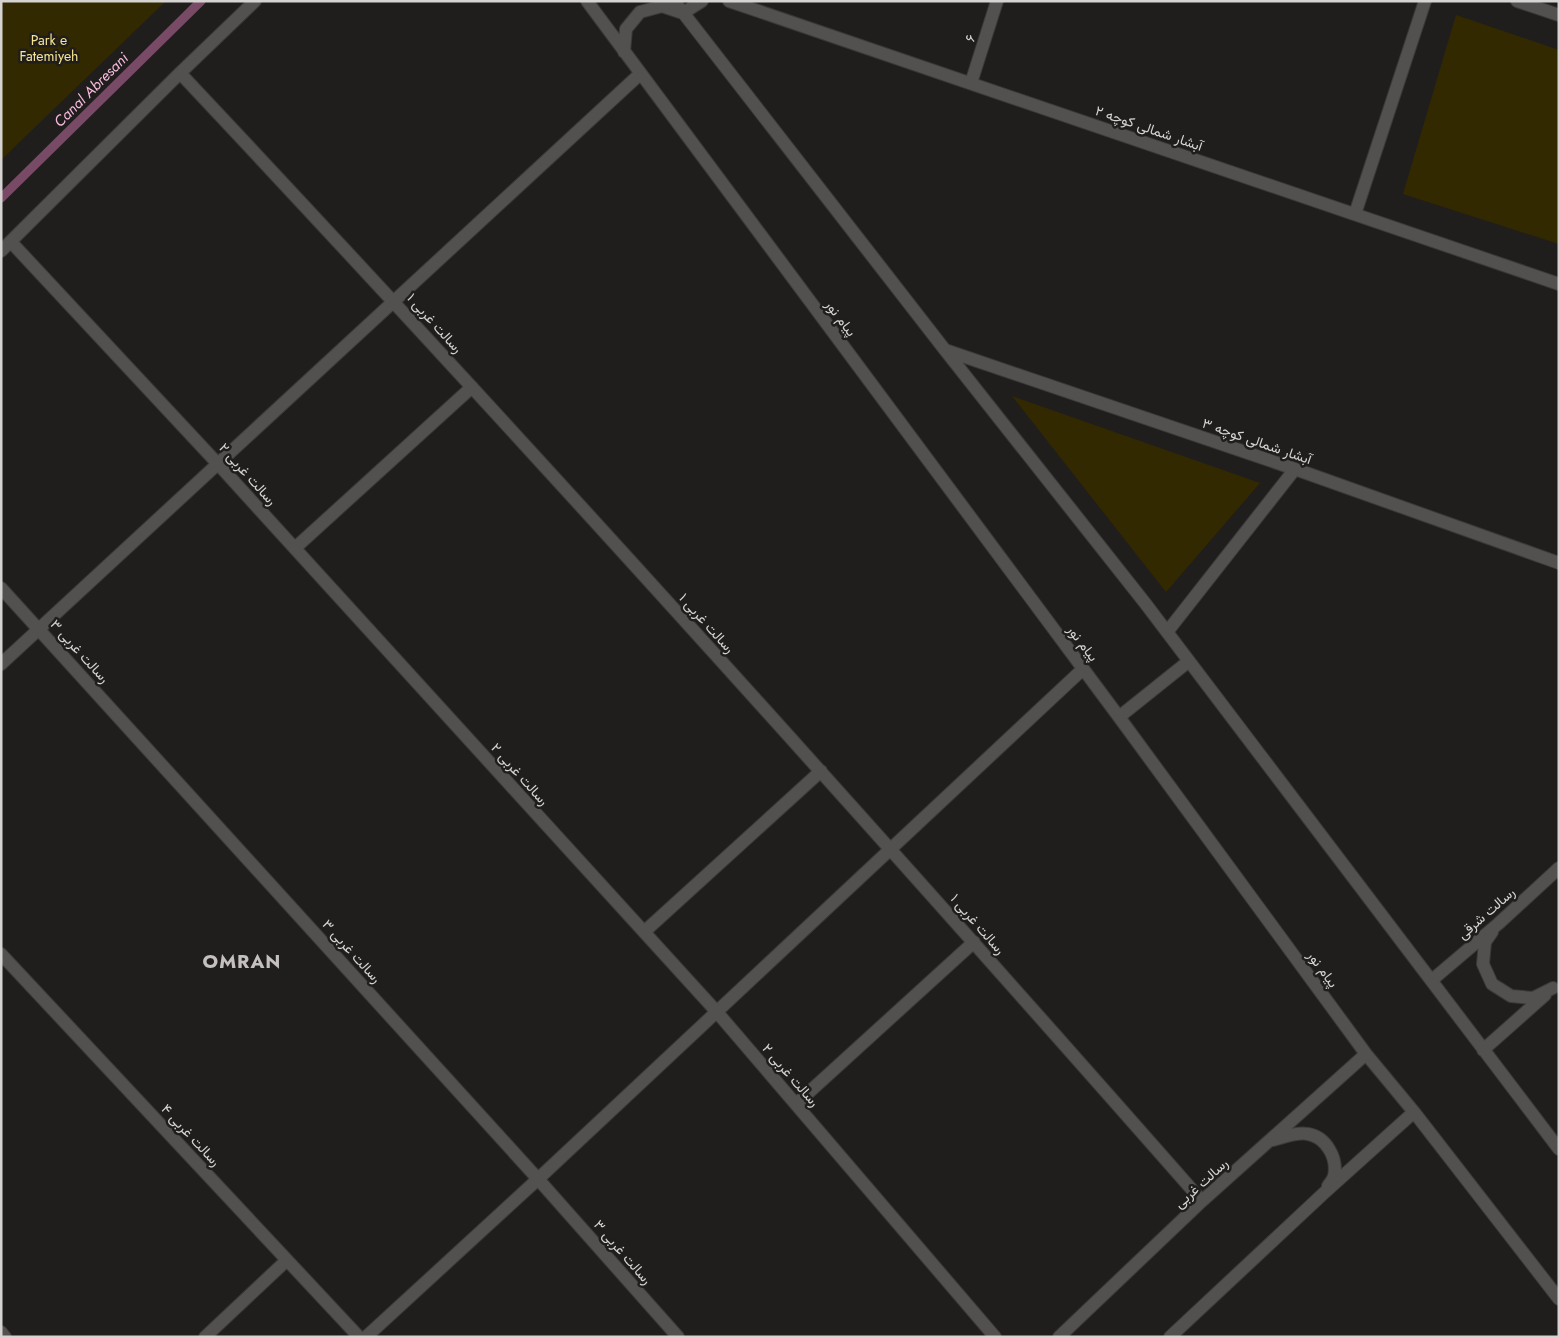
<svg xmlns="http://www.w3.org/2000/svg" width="1560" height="1338" font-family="Jost,Vazirmatn,sans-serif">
<rect width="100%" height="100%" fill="#201e1d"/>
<path fill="#322900" d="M1,1H166L1,160Z
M1456,15L1559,50V244L1403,194Z
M1012,396L1260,483L1166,592Z"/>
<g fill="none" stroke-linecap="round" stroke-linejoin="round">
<path stroke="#784a65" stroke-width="9" d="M1,198L201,1"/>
<defs>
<path id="minor" d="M587,1L1119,717L1366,1054L1414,1112L1559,1299
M674,1L945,350L1145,603L1559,1149
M729,1L1559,284
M1517,1L1559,15
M624,52L626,29L640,12L662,6L683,13L702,1
M180,73C528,443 867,820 1202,1201
M971,83L997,1
M1355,214L1425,1
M11,242L218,464L716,1011L995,1337
M1,251L180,73L255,1
M945,350L1295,469L1559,563
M295,548L472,387
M1,588L538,1179L678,1337
M1167,632L1295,469
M1,664L640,74
M1119,717L1189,661
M644,932L821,771
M1492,932L1485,942L1483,964L1492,984L1511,996L1533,998L1553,988
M1,954L359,1337
M1432,980L1498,924L1559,868
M1483,1050L1545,995
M796,1104L974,942
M1273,1140C1284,1137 1297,1132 1308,1134C1326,1137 1338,1158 1334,1176C1333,1180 1330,1183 1328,1186
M1,1332L5,1337
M205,1337L287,1260
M366,1337L538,1179L1083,669
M1059,1337L1202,1201L1366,1054
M1170,1337L1324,1193L1414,1112"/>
</defs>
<use href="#minor" stroke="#3b3938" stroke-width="14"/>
<use href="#minor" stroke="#535150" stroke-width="12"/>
</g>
<g text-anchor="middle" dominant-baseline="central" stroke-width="5" stroke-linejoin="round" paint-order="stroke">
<g font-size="14" fill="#d5d4d3" stroke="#201e1d">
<text transform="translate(970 38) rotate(-72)">۶</text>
<text transform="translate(1149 128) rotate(19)">آبشار شمالی کوچه ۲</text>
<text transform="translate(841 318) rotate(53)">پیام نور</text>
<text transform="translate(435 323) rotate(48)">رسالت غربی ۱</text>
<text transform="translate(1257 441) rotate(19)">آبشار شمالی کوچه ۳</text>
<text transform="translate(248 474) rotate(48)">رسالت غربی ۲</text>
<text transform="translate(707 623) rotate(48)">رسالت غربی ۱</text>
<text transform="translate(1083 643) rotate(53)">پیام نور</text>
<text transform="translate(80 651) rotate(48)">رسالت غربی ۳</text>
<text transform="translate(520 774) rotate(48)">رسالت غربی ۲</text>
<text transform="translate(1486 913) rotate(-41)">رسالت شرقی</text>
<text transform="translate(978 924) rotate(49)">رسالت غربی ۱</text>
<text transform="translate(352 951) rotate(48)">رسالت غربی ۳</text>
<text transform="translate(1323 969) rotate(54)">پیام نور</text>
<text transform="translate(791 1075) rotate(49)">رسالت غربی ۲</text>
<text transform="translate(191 1135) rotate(47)">رسالت غربی ۴</text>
<text transform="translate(1201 1183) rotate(-42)">رسالت غربی</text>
<text transform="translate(623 1252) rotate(49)">رسالت غربی ۳</text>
</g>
<g font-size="14" fill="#f6e492" stroke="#201e1d">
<text x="49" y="40">Park e<tspan x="49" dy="16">Fatemiyeh</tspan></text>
</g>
<g font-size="15" font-style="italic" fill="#fabcdf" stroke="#201e1d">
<text transform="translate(91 90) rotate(-45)">Canal Abresani</text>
</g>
<g font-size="19" font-weight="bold" letter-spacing="1" fill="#c4c0bf" stroke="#201e1d">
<text x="242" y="961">OMRAN</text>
</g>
</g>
<rect width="1560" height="1338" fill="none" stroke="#d5d4d3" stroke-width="5"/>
</svg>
